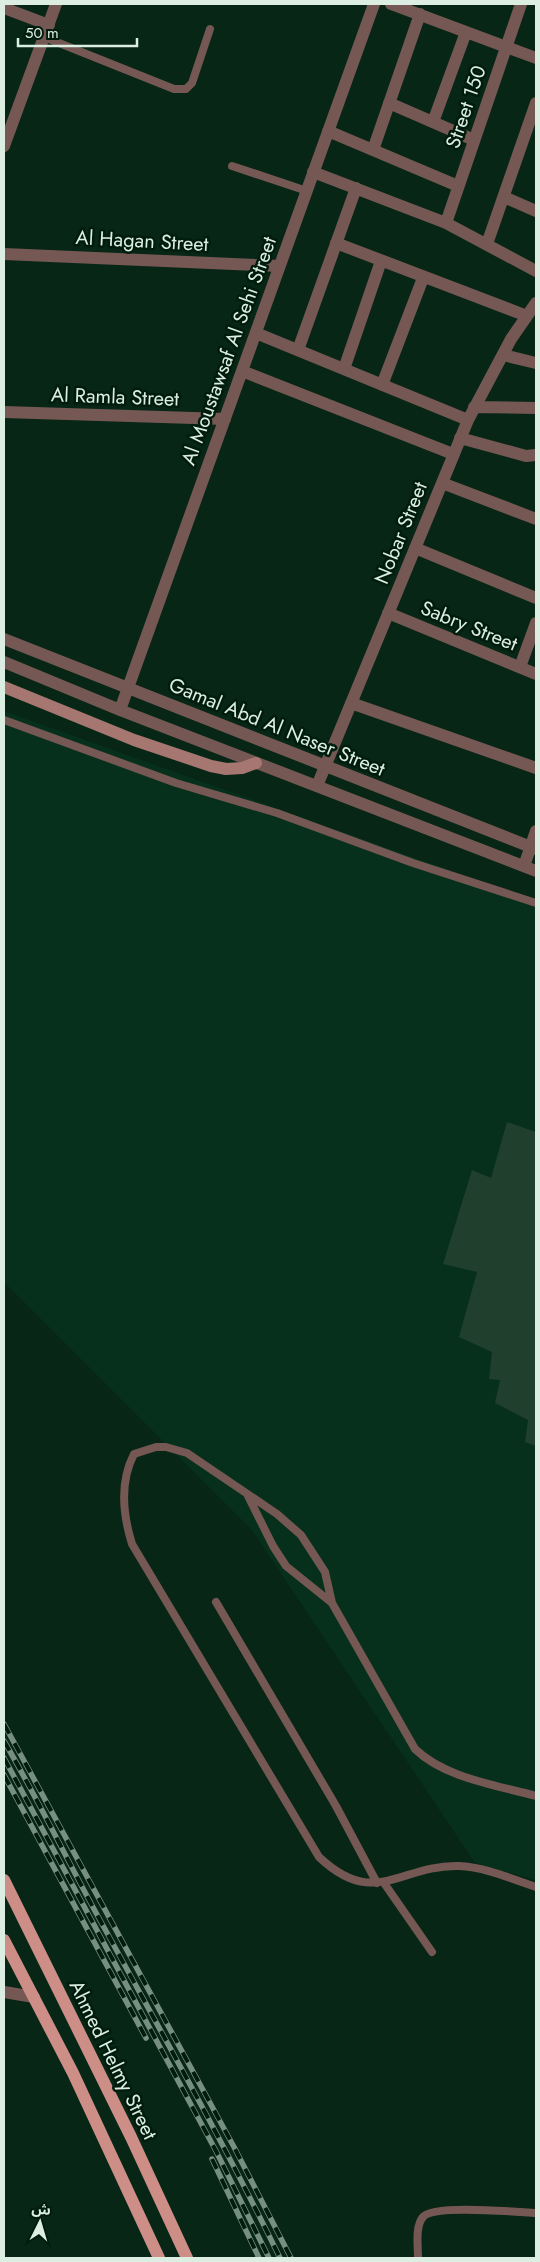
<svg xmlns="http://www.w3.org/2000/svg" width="540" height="2262" font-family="Jost,'Noto Sans Arabic',sans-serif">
<rect width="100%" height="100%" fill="#072616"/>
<path fill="#07301c" d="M4,711L536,901V1880L475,1863L252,1530L4,1282Z"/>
<path fill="#203f2d" d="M507,1122L536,1132V1446L525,1442L528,1420L495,1403L500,1380L489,1379L492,1352L459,1337L477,1272L443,1264L472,1170L491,1178Z"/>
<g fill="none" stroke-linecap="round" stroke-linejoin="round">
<path stroke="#755753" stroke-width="8" d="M44,37L174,89H186L192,83L210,29
M232,166L307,191
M4,720L176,783L277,813L413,863L536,903
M247,1494L273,1546L286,1566L332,1603
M216,1602L336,1806L377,1883
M536,1796C496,1785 445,1778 415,1749L332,1603L325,1572L301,1535L277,1514L187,1453L166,1447H156L134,1454C119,1483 123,1515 132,1544L319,1857C375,1910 401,1864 459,1866C485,1867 512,1879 536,1887
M384,1883L432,1952
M418,2258C418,2246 415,2226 423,2217C433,2204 516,2212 536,2213"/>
<path stroke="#755753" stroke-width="12" d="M391,4L536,58
M4,8L49,25
M389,103L474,140
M433,122L466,32
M328,131L458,186
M4,146L56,4
M373,150L420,14
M313,172L446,223L536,271
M504,197L536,211
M446,223L521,4
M336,243L527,316
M487,244L536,103
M4,254L279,266
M256,333L468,420
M298,350L356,188
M503,355L536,363
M344,369L381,261
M242,371L453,454
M382,385L423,278
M474,407L536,408
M4,412L225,419
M460,438L526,456L536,455
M442,483L536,519
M415,548L536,598
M388,613L536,674
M4,639L536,849
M4,662L120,710L536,871
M520,667L536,623
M351,703L536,768
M120,710L374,4
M317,786L468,420L511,339L536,303
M524,866L536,831
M4,1992L34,1997"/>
<path stroke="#a67670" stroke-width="12" d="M4,687L134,740L211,766L226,769L242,768L256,763"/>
<path stroke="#cc8e86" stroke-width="12" d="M4,1880L131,2137L187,2258
M4,1940L73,2073L159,2258"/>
<defs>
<path id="rail" d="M4,1724L234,2147L291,2258
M4,1741C40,1803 71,1868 106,1931C165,2039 226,2147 280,2258
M4,1758L216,2151L269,2258
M4,1775L146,2038
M212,2159L259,2258"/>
</defs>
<use href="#rail" stroke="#778f82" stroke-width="5.5"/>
<use href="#rail" stroke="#001c0d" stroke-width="4" stroke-dasharray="11" stroke-linecap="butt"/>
</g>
<g text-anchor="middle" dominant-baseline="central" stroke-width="5" stroke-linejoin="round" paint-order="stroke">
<g font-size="20" fill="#dcede2" stroke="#001c0d">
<text transform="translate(466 107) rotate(-71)">Street 150</text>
<text transform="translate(142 241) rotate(3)">Al Hagan Street</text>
<text transform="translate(229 351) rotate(-70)">Al Moustawsaf Al Sehi Street</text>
<text transform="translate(115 397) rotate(2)">Al Ramla Street</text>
<text transform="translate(401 533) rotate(-68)">Nobar Street</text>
<text transform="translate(469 626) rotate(22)">Sabry Street</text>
<text transform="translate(277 727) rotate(22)">Gamal Abd Al Naser Street</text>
<text transform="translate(113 2060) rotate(64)">Ahmed Helmy Street</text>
</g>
</g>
<rect width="540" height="2262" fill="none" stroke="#dcede2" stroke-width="10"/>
<g transform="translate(40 2222) rotate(5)" stroke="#001c0d" stroke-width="4" paint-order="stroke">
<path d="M0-4L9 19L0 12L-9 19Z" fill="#dcede2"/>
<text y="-8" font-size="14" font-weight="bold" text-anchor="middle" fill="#dcede2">ش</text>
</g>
<path d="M18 38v8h119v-8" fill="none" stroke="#dcede2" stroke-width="2.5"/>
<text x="25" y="38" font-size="15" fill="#dcede2" stroke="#001c0d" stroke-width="4" paint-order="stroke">50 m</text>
</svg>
